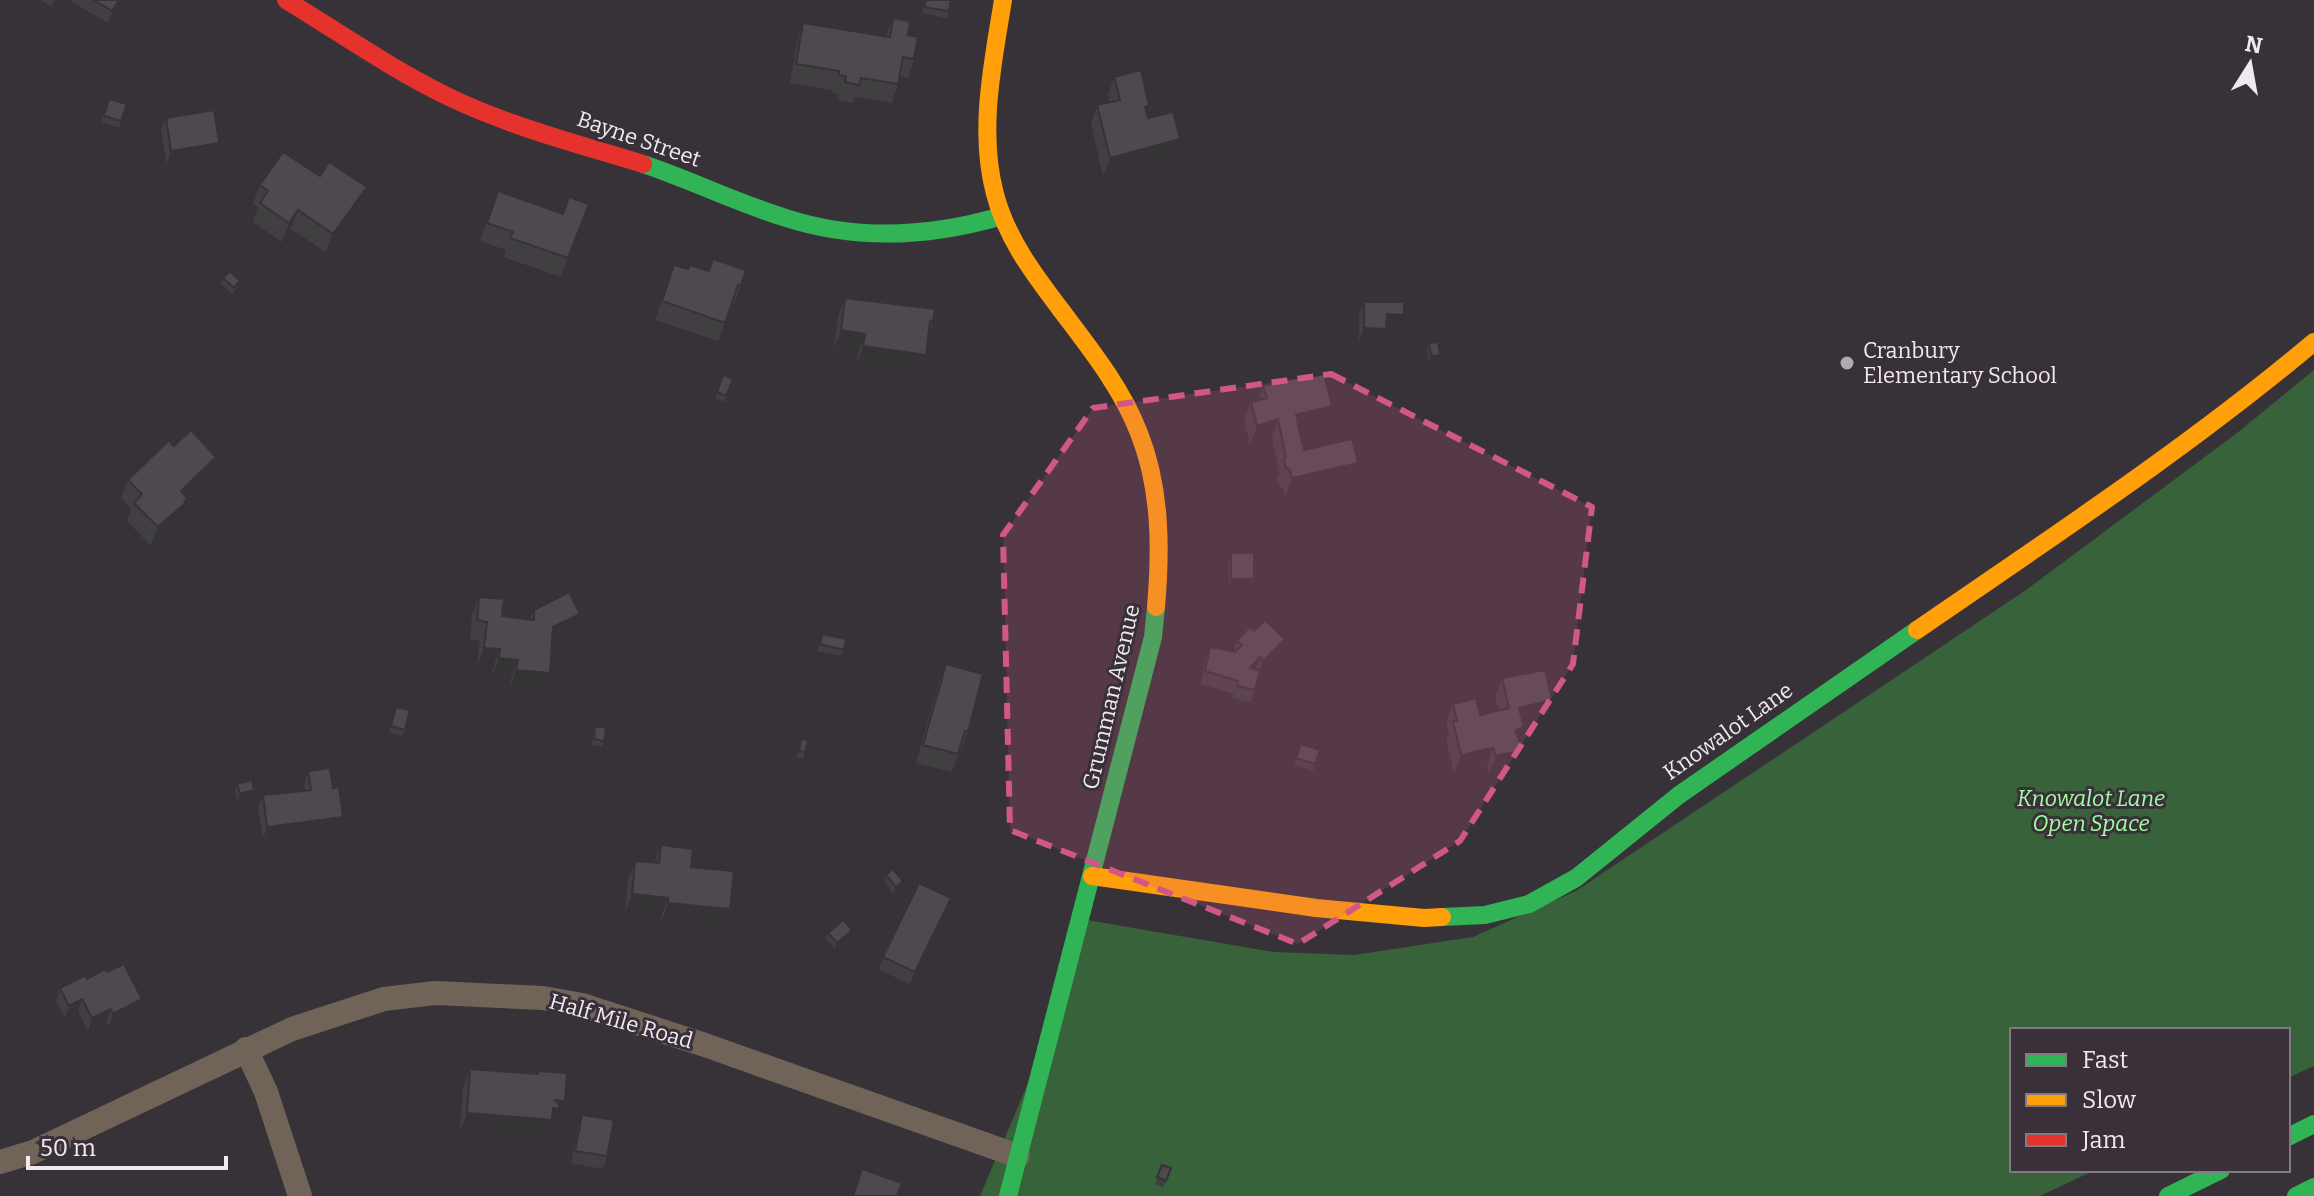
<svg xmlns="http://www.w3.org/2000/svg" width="2314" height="1196" font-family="Bitter,serif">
<rect width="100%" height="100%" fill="#373238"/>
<path fill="#38623a" d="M2314,370V1066L2288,1078V1030H2012V1170H2095L2040,1196H980L1032,1074L1081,919L1274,952L1354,955L1473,937L1576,891L2026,590L2237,433Z"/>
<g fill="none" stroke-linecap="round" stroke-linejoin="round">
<path stroke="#706358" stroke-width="24" d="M246,1049L266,1092L300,1196
M0,1162L33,1152L292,1029L384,999L435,993L543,998L582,1005L705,1045L1018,1156"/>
<path stroke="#30b455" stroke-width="18" d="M643,164C691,180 737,203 786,218C857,241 930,237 1002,216
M1442,917L1485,915L1529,904L1576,878L1679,795L1917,630
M2288,1137L2314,1124
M1008,1196L1153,637L1156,607
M2168,1196L2221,1170
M2296,1196L2314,1187"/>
<path stroke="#ff9f0a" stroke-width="18" d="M1003,0C993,62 978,131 995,194C1007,240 1036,277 1064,314C1092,351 1122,389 1139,433C1161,488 1161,549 1156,607
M1917,630C2052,537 2189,447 2314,342
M1092,876L1316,908L1424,918L1442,917"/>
<path stroke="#e5322d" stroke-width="18" d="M286,0C340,33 393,70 451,98C512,127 578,144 643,164"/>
</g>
<path fill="#423f43" d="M40,0H55L51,7Z
M69,0H122L108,23Z
M925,0H951L947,18L922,13Z
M893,18L908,35L914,59L908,78L900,76L898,84L892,103L855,97L853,103L838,101L839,94L832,93V90L790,83L797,42L803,23L886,36Z
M1114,77L1146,114L1148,118L1173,158L1103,176L1091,124L1097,105L1109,102L1108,95Z
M109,99L121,121L119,128L101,122Z
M166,118L219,143L215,156L167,164L161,130Z
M260,185L360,205L326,252L291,229L282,242L253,222L258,207L253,204Z
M498,191L563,214L589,204L561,277L504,257L506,250L480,241Z
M674,265L688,269L709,271L746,270L734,304L732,303L718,341L655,320Z
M223,278L238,287L232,294L221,284Z
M845,298L933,322L928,336L926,355L919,373L856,365L858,352L834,349L838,316Z
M1364,302L1404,315L1399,327H1386L1382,341H1359V314Z
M1429,343L1437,361L1428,362L1427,349Z
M723,375L733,379L724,402L715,398Z
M1263,386L1325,425L1300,431L1304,450L1351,482L1285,497L1283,488L1279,486L1277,479L1279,473L1272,438L1250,445L1244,421L1251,402L1258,400Z
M174,446L216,457L210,475L187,497L177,523L151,546L127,521L131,509L121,498L128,480Z
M1231,553L1254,579L1251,585H1229V559Z
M479,597L502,616L530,620L534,610L580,614L573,633L552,643L543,692L510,688L511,678L492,676L493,668L477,666L480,641L470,639L472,615Z
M1254,631L1285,639L1280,652L1260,672L1251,703L1232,698L1234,694L1201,684L1205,660L1210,647L1233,652L1237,641Z
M822,634L844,650L841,656L817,651Z
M946,664L968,732L961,750H960L952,772L916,763L939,682Z
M1502,678L1552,700L1545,719L1523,724L1524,727L1519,740L1516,768L1489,774L1487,766L1454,774L1446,740L1449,733L1446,723L1453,704L1480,715L1499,710L1495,697Z
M396,707L405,730L402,736L389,732Z
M595,726L604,741L602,747L592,745L593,732Z
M801,739L805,752L803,759L797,758Z
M1301,744L1320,750L1313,771L1294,764Z
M308,771L333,788L343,817L339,830L263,839L258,808L263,795L305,791L304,784Z
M237,784L252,797L237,800L235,790Z
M661,845L691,867L723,928L661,922V916L625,913L628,880L635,861L654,863Z
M886,875L903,881L901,887L893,893L884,881Z
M951,898L946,911L910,984L879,970L883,957Z
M852,930L849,936L835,949L826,939L828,933Z
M87,979L137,1012L109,1026L106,1021L88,1031L78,1011L65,1018L56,1001L60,988Z
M470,1069L537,1074L538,1071L558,1119H555L552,1127H550L546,1139L460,1131L463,1088Z
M582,1115L607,1156L603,1169L571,1163L578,1127Z
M1162,1165L1171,1168L1163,1188L1155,1184Z"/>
<path fill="#363337" d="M119,0H122L108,23L112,11Z
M1180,139L1173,158L1103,176L1110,158Z
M219,143L215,156L167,164L171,151Z
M367,187L360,205L326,252L333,234Z
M298,210L291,229L282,242L289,223Z
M1387,314L1404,315L1399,327H1382Z
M1364,328L1386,329L1382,341H1359Z
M841,330L865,334L858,352L834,349Z
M863,346L926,355L919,373L856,365Z
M1440,355L1437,361L1428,362L1431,356Z
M1332,406L1325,425L1289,433L1296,415Z
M1278,419L1272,438L1250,445L1257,426Z
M216,457L210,475L175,510L181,491Z
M1358,463L1351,482L1285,497L1292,478Z
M187,498L177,523L151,546L158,527Z
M1231,579H1254L1251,585H1229Z
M580,614L573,633L546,645L553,627Z
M1285,639L1280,652L1259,673L1263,661Z
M484,648L500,649L493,668L477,666Z
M1260,657L1255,670L1250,668Z
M499,658L518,660L511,678L492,676Z
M516,670L550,673L543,692L510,688Z
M1552,700L1545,719L1512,727L1519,708Z
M1524,727L1517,746L1515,730Z
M1493,748L1487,766L1454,774L1461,755Z
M1523,750L1516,768L1489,774L1496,756Z
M254,790L252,797L237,800L240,794Z
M343,817L339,830L263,839L267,827Z
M903,881L901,887L893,893L896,887Z
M632,894L668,898L661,916L625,913Z
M951,898L946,911L910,984L915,972Z
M668,903L730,909L723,928L661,922Z
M852,930L849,936L835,949L837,943Z
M82,999L78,1011L65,1018L69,1006Z
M142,999L137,1012L109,1026L113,1014Z
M111,1009L106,1021L88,1031L92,1018Z
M554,1100L565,1101L558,1119H555L552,1127H550L546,1139L460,1131L467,1113Z"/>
<path fill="#4d494e" stroke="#363337" stroke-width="2" d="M94,0H119L112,11Z
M926,0H951L949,11L924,7Z
M893,18L910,21L908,35L918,37L914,59L903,57L898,84L861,78L859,85L845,82L846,76L839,75V71L796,64L803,23L890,37Z
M1141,70L1149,105L1145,107L1148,118L1173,112L1180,139L1110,158L1097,105L1120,100L1114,77Z
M109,99L127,104L121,121L104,116Z
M214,110L219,143L171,151L166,118Z
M283,152L320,176L329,162L367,187L333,234L298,210L289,223L260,203L268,191L260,185Z
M498,191L563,214L569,197L589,204L568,258L510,238L513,232L487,223Z
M713,259L746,270L741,285H738L725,323L662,301L674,265L688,269L690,265L709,271Z
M230,271L240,281L234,288L223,278Z
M845,298L935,309L933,322L930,321L926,355L863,346L865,334L841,330Z
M1364,302H1404V315L1387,314L1386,329L1364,328Z
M1438,342L1440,355L1431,356L1429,343Z
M1324,374L1332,406L1296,415L1304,450L1352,439L1358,463L1292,478L1290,470L1286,468L1284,460L1286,457L1278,419L1257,426L1251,402L1267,398L1263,386L1304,376L1305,379Z
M723,375L733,379L726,396L717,392Z
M191,430L216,457L181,491L187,498L184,504L158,527L134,503L142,494L128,480L169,440L174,446Z
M1231,553H1254V579H1231Z
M569,592L580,614L553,627L550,673L516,670L518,660L499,658L500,649L484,648L487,622L477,620L479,597L504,599L502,616L534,620V610Z
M1265,620L1285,639L1263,661L1260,657L1250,668L1260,670L1255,690L1237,686L1238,681L1205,671L1210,647L1235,652L1242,645L1237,641L1249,627L1254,631Z
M822,634L846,639L844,650L820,644Z
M946,664L983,674L968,732L965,731L958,754L923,745Z
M1545,670L1552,700L1519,708L1524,727L1515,730L1523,750L1496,756L1493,748L1461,755L1453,721H1457L1453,704L1476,698L1480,715L1509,708L1502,678Z
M396,707L410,710L405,730L391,726Z
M595,726L606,728L604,741L594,739Z
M801,739L808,740L805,752L799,751Z
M1301,744L1320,750L1315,764L1296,758Z
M330,768L333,788L339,787L343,817L267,827L263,795L311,790L308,771Z
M252,780L254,790L240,794L237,784Z
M661,845L693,849L691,867L734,871L730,909L668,903V898L632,894L635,861L659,863Z
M893,869L903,881L896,887L886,875Z
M919,883L951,898L915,972L883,957Z
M843,920L852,930L837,943L828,933Z
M124,964L142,999L113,1014L111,1009L92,1018L82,999L69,1006L60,988L86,975L87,979L105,969L107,972Z
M470,1069L538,1074V1071L567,1073L565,1101L554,1100L559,1103V1109L553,1108L552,1120L467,1113Z
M582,1115L614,1120L607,1156L575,1151Z
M1162,1165L1171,1168L1166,1181L1157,1177Z
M862,1169L902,1183L897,1196H853Z"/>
<path fill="#d05788" fill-opacity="0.2" stroke="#d05788" stroke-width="6" stroke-dasharray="16 10" stroke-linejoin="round" d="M1331,374L1592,507L1573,664L1460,841L1298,944L1010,830L1003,535L1093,408Z"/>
<circle fill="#afa9b0" stroke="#39303a" stroke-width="3" cx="1847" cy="363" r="8"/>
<g text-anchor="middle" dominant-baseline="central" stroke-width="6" stroke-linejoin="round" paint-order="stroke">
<g font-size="22" fill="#efe9f0" stroke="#39303a">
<text transform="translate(639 139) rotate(19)">Bayne Street</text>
<text transform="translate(1111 697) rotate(-77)">Grumman Avenue</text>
<text transform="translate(1728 731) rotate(-35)">Knowalot Lane</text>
<text transform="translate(621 1021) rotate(16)">Half Mile Road</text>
</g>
<g font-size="22" fill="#efe9f0" stroke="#39303a" text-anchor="start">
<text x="1863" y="350">Cranbury<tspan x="1863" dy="25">Elementary School</tspan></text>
</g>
<g font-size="22" font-style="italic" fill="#9fffa2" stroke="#39303a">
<text x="2091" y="798">Knowalot Lane<tspan x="2091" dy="25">Open Space</tspan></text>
</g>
</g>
<rect x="2010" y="1028" width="280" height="144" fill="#39303a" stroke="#827a83" stroke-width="2"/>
<rect x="2026" y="1054" width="40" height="12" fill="#30b455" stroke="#827a83" stroke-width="2"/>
<text x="2082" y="1068" font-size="24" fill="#efe9f0">Fast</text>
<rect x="2026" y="1094" width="40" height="12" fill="#ff9f0a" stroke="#827a83" stroke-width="2"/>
<text x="2082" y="1108" font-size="24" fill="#efe9f0">Slow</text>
<rect x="2026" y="1134" width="40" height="12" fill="#e5322d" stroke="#827a83" stroke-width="2"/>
<text x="2082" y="1148" font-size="24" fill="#efe9f0">Jam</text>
<g transform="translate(2250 64) rotate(11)" stroke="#39303a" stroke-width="6" paint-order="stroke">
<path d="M0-6L14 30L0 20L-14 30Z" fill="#efe9f0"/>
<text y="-12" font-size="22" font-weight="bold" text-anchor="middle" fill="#efe9f0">N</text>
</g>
<path d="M28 1156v12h198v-12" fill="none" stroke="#efe9f0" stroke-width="4"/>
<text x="40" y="1156" font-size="24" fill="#efe9f0" stroke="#39303a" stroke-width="6" paint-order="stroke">50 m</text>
</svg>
